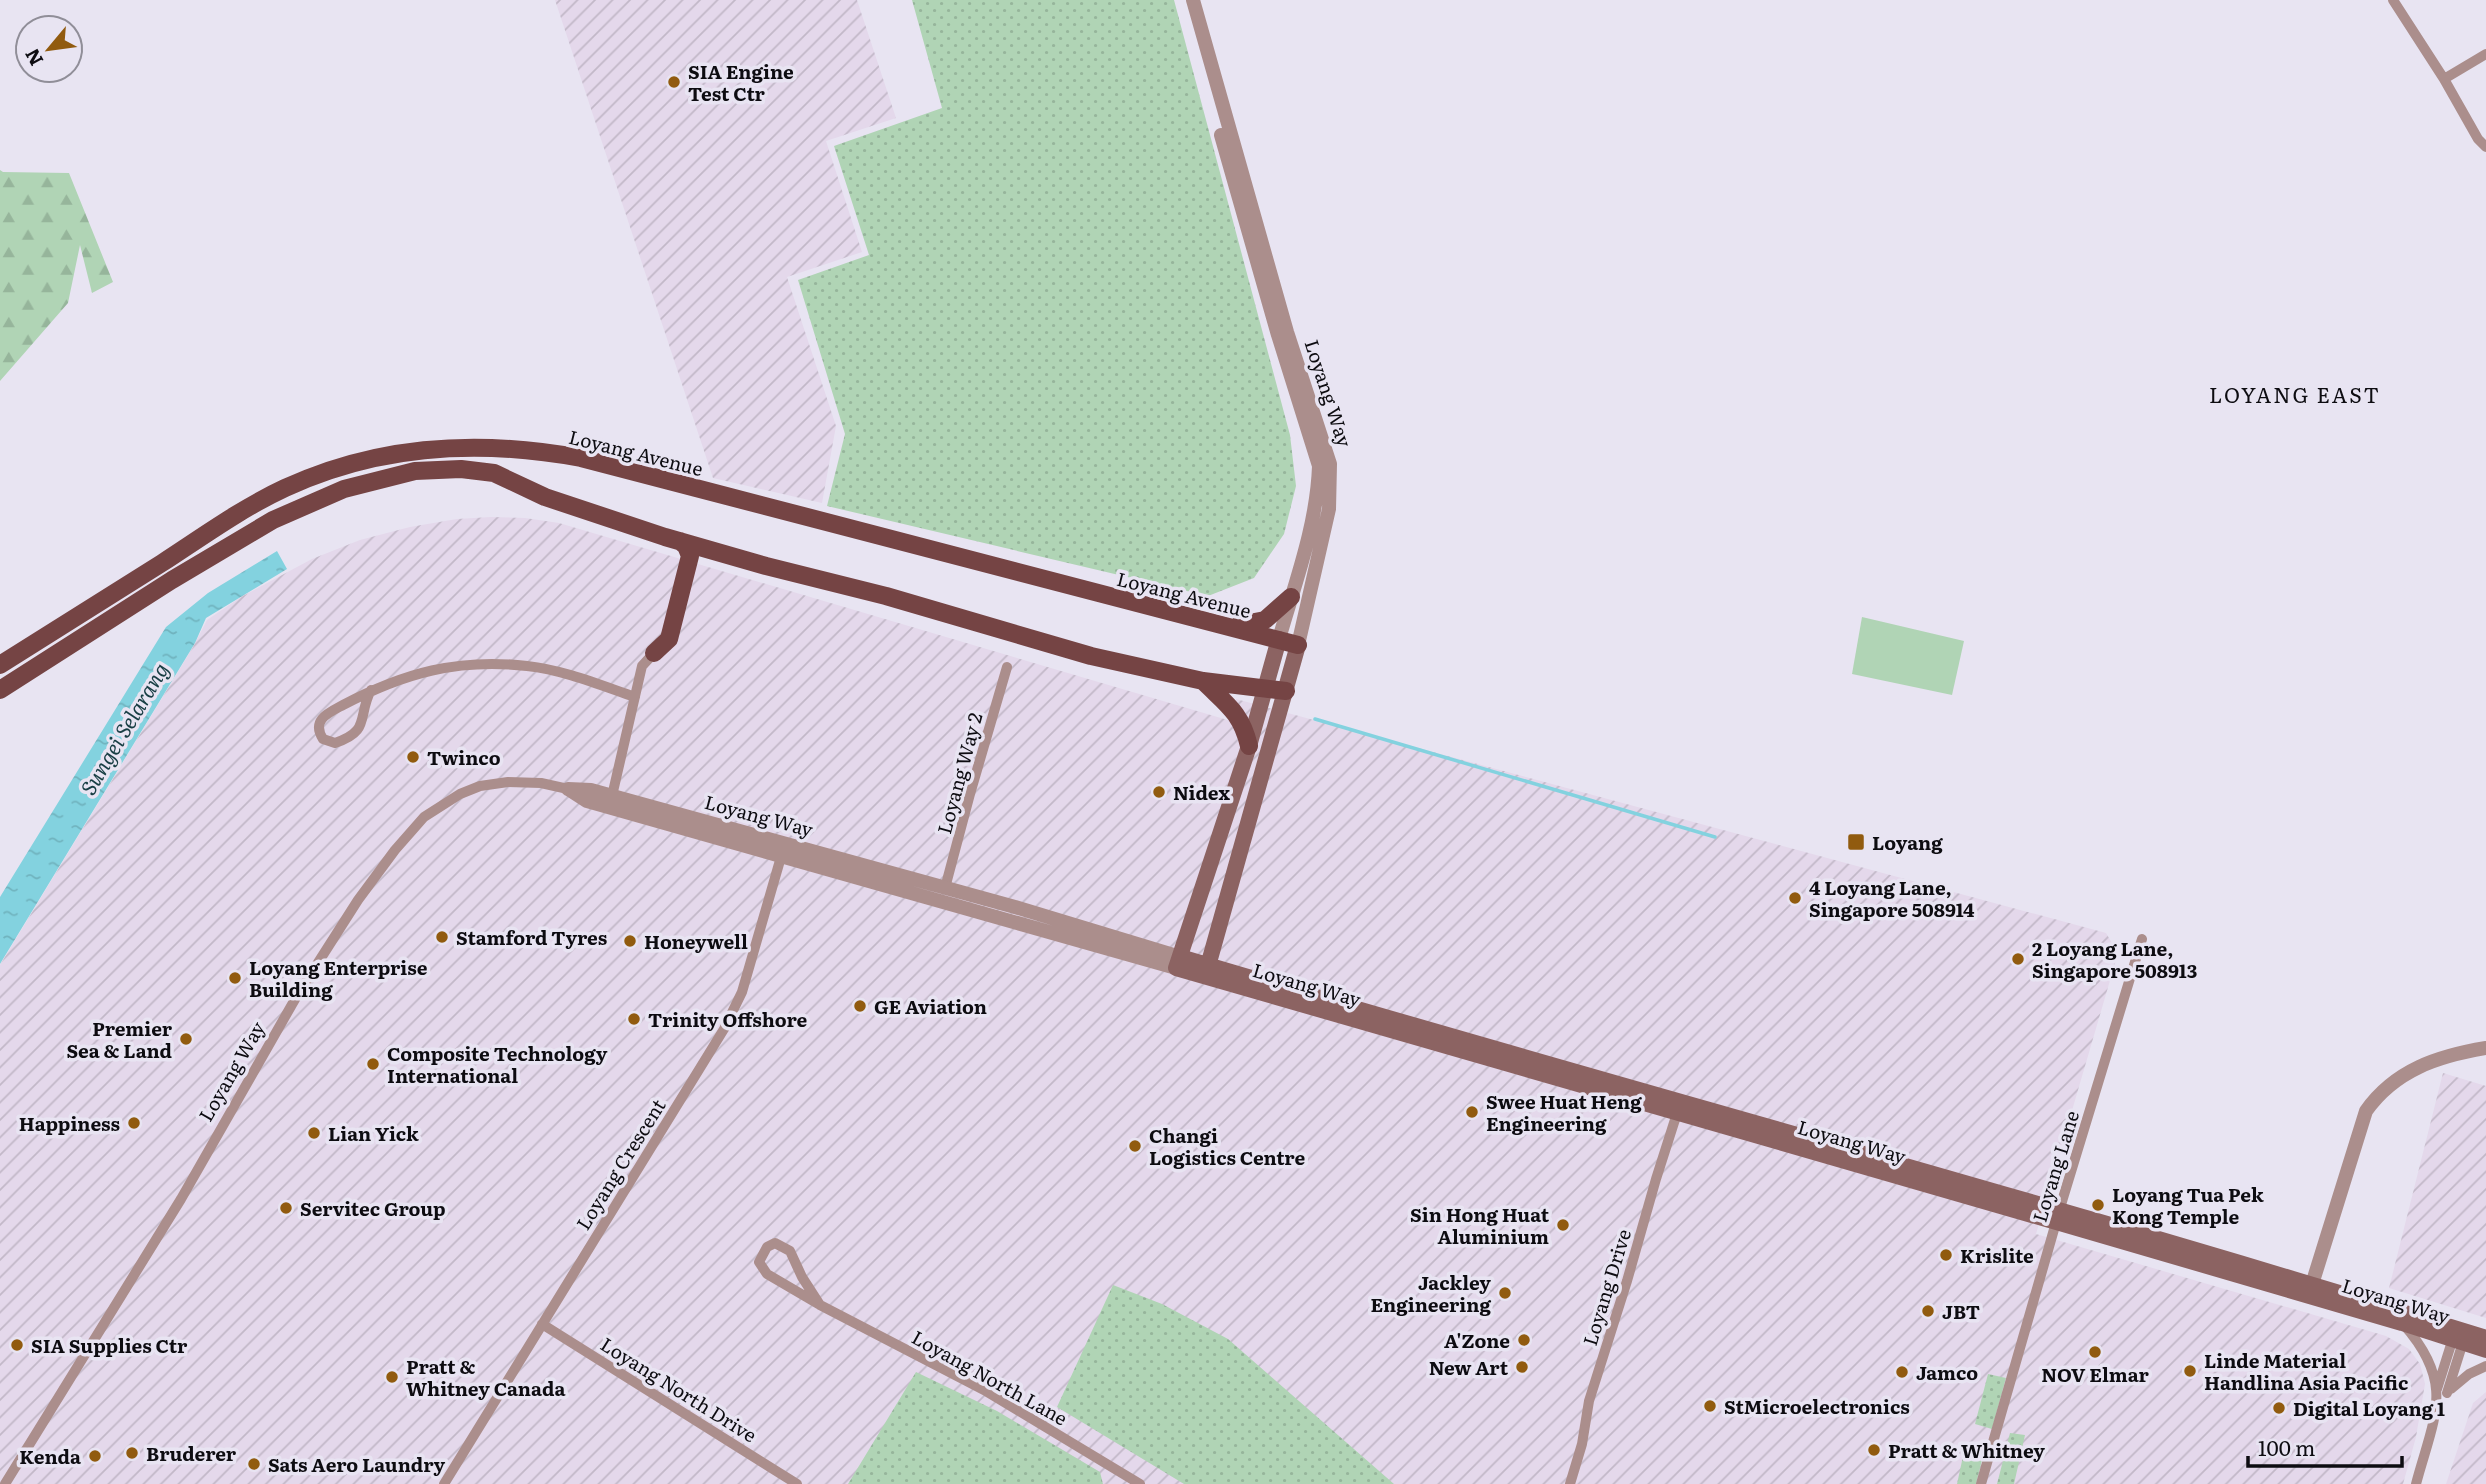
<svg xmlns="http://www.w3.org/2000/svg" width="2486" height="1484" font-family="Literata,serif">
<defs>
<pattern id="industrial-furrows" width="10" height="10" patternUnits="userSpaceOnUse" patternTransform="scale(1.75)"><rect width="10" height="10" fill="#e4d8eb"/><path d="M-1 1l2-2M0 10L10 0M9 11l2-2" fill="none" stroke="#c2b8c8"/></pattern>
<pattern id="grass-dots" width="8" height="8" patternUnits="userSpaceOnUse" patternTransform="scale(1.75)"><rect width="8" height="8" fill="#b0d4b5"/><path d="M2 2h.1M6 6h.1" fill="none" stroke="#96b59b" stroke-width="1.8" stroke-linecap="round"/></pattern>
<pattern id="forest-firs" width="22" height="20" patternUnits="userSpaceOnUse" patternTransform="scale(1.75)"><rect width="22" height="20" fill="#b0d4b5"/><path d="M5 1l3.5 6h-7zM16 11l3.5 6h-7z" fill="#96b59b"/></pattern>
<pattern id="water-ripples" width="26" height="14" patternUnits="userSpaceOnUse" patternTransform="scale(1.75)"><rect width="26" height="14" fill="#83d2df"/><path d="M2 4q2-2 4 0t4 0M15 11q2-2 4 0t4 0" fill="none" stroke="#70b3be"/></pattern>
</defs>
<rect width="100%" height="100%" fill="#e8e4f2"/>
<path fill="url(#industrial-furrows)" d="M555,0H857L896,118L826,141L862,252L787,277L836,426L822,503L713,478Z
M491,517L525,518L559,523L1231,721L1236,699L2106,933L2118,953L2036,1234L2386,1336L2409,1349L2420,1364L2425,1384L2416,1437L2403,1484H0V965L193,647L207,620L241,597L312,559L360,540L410,527L457,519Z
M2443,1073L2486,1086V1318L2389,1288Z
M2486,1392V1484H2446L2473,1403Z"/>
<path fill="url(#grass-dots)" d="M912,0H1174L1290,435L1296,486L1284,534L1254,578L1208,596L827,506L845,434L798,280L869,255L834,146L942,108Z
M1113,1285L1162,1304L1228,1339L1394,1484H1184L1057,1407Z
M916,1372L997,1411L1100,1472L1103,1484H848Z
M1988,1374L2006,1378L1992,1429L1975,1424Z
M2010,1433L2025,1435L2014,1484H1997Z
M1965,1447L1984,1452L1976,1484H1957Z"/>
<path fill="url(#forest-firs)" d="M0,170L3,172L69,173L113,282L92,293L80,245L68,303L0,381Z"/>
<path fill="#b0d4b5" d="M1862,617L1964,641L1952,695L1852,674Z"/>
<path fill="url(#water-ripples)" d="M277,551L287,569L206,618L195,643L0,964V897L166,627L208,593Z"/>
<g fill="none" stroke-linecap="round" stroke-linejoin="round">
<path stroke="#83d2df" stroke-width="3.5" d="M1315,719L1715,837"/>
<path stroke="#ab8e8c" stroke-width="10" d="M2393,0L2444,79L2478,139L2486,147
M2444,79L2486,54
M371,690C357,717 371,731 335,743L323,739C311,720 328,713 343,705C404,673 458,658 527,666C564,670 600,685 635,697
M612,796L642,666L654,653
M945,888L970,794L1007,667
M820,1305L802,1277L790,1251L775,1243L767,1247L759,1262L767,1274L820,1305L984,1390L1140,1484
M542,1324L797,1484
M2404,1325C2456,1384 2434,1417 2416,1484
M2437,1389L2454,1335
M2451,1389L2469,1374L2486,1366
M2447,1393L2464,1339
M5,1484L181,1199L298,994L358,900L395,850L424,817L460,794L480,786L508,782L541,783L568,789
M444,1484L724,1029L742,992L783,850
M1570,1484L1582,1444L1589,1401L1627,1281L1656,1179L1679,1107
M1981,1484L2063,1198L2142,939"/>
<path stroke="#ab8e8c" stroke-width="14" d="M1193,0L1287,332L1330,464L1329,509L1298,645
M1221,135L1278,335L1319,466C1317,525 1295,583 1279,639
M568,789L591,790L1015,907L1180,957
M570,790L587,801L1176,968
M2309,1294L2366,1111C2395,1070 2438,1056 2486,1048"/>
<path stroke="#8c6362" stroke-width="16" d="M1279,639L1249,746L1176,968L2084,1230L2402,1323L2486,1350
M1180,957C1614,1086 2053,1203 2486,1338
M1206,973L1298,645"/>
<path stroke="#754444" stroke-width="18" d="M1239,625L1265,620L1291,597
M654,653L669,639L690,556L686,546L680,541
M0,665C54,631 108,597 162,563C202,537 242,508 285,488C380,444 479,439 581,458L1298,645
M1203,681C1226,704 1241,712 1249,746
M0,690L172,580L273,520L344,489L415,471L461,469L494,473L545,497L665,537L766,566L886,596L1091,656L1203,681L1286,691"/>
</g>
<g fill="#915b0f" stroke="#e8e4f2" stroke-width="2.5">
<circle cx="674" cy="82" r="7"/>
<circle cx="413" cy="757" r="7"/>
<circle cx="1159" cy="792" r="7"/>
<rect x="1847" y="833" width="18" height="18" rx="3.5"/>
<circle cx="1795" cy="898" r="7"/>
<circle cx="442" cy="937" r="7"/>
<circle cx="630" cy="941" r="7"/>
<circle cx="2018" cy="959" r="7"/>
<circle cx="235" cy="978" r="7"/>
<circle cx="860" cy="1006" r="7"/>
<circle cx="634" cy="1019" r="7"/>
<circle cx="186" cy="1039" r="7"/>
<circle cx="373" cy="1064" r="7"/>
<circle cx="1472" cy="1112" r="7"/>
<circle cx="134" cy="1123" r="7"/>
<circle cx="314" cy="1133" r="7"/>
<circle cx="1135" cy="1146" r="7"/>
<circle cx="2098" cy="1205" r="7"/>
<circle cx="286" cy="1208" r="7"/>
<circle cx="1563" cy="1225" r="7"/>
<circle cx="1946" cy="1255" r="7"/>
<circle cx="1505" cy="1293" r="7"/>
<circle cx="1928" cy="1311" r="7"/>
<circle cx="1524" cy="1340" r="7"/>
<circle cx="17" cy="1345" r="7"/>
<circle cx="2095" cy="1352" r="7"/>
<circle cx="1522" cy="1367" r="7"/>
<circle cx="2190" cy="1371" r="7"/>
<circle cx="1902" cy="1372" r="7"/>
<circle cx="392" cy="1377" r="7"/>
<circle cx="1710" cy="1406" r="7"/>
<circle cx="2279" cy="1408" r="7"/>
<circle cx="1874" cy="1450" r="7"/>
<circle cx="132" cy="1453" r="7"/>
<circle cx="95" cy="1456" r="7"/>
<circle cx="254" cy="1464" r="7"/>
</g>
<g text-anchor="middle" dominant-baseline="central" stroke-width="7" stroke-linejoin="round" paint-order="stroke">
<g font-size="19" font-weight="bold" fill="#0d0c11" stroke="#e8e4f2" text-anchor="start">
<text x="688" y="71">SIA Engine<tspan x="688" dy="22">Test Ctr</tspan></text>
<text x="427" y="757">Twinco</text>
<text x="1173" y="792">Nidex</text>
<text x="1872" y="842">Loyang</text>
<text x="1809" y="887">4 Loyang Lane,<tspan x="1809" dy="22">Singapore 508914</tspan></text>
<text x="456" y="937">Stamford Tyres</text>
<text x="644" y="941">Honeywell</text>
<text x="2032" y="948">2 Loyang Lane,<tspan x="2032" dy="22">Singapore 508913</tspan></text>
<text x="249" y="967">Loyang Enterprise<tspan x="249" dy="22">Building</tspan></text>
<text x="874" y="1006">GE Aviation</text>
<text x="648" y="1019">Trinity Offshore</text>
<text x="172" y="1028" text-anchor="end">Premier<tspan x="172" dy="22">Sea &amp; Land</tspan></text>
<text x="387" y="1053">Composite Technology<tspan x="387" dy="22">International</tspan></text>
<text x="1486" y="1101">Swee Huat Heng<tspan x="1486" dy="22">Engineering</tspan></text>
<text x="120" y="1123" text-anchor="end">Happiness</text>
<text x="328" y="1133">Lian Yick</text>
<text x="1149" y="1135">Changi<tspan x="1149" dy="22">Logistics Centre</tspan></text>
<text x="2112" y="1194">Loyang Tua Pek<tspan x="2112" dy="22">Kong Temple</tspan></text>
<text x="300" y="1208">Servitec Group</text>
<text x="1549" y="1214" text-anchor="end">Sin Hong Huat<tspan x="1549" dy="22">Aluminium</tspan></text>
<text x="1960" y="1255">Krislite</text>
<text x="1491" y="1282" text-anchor="end">Jackley<tspan x="1491" dy="22">Engineering</tspan></text>
<text x="1942" y="1311">JBT</text>
<text x="1510" y="1340" text-anchor="end">A'Zone</text>
<text x="31" y="1345">SIA Supplies Ctr</text>
<text x="2204" y="1360">Linde Material<tspan x="2204" dy="22">Handlina Asia Pacific</tspan></text>
<text x="406" y="1366">Pratt &amp;<tspan x="406" dy="22">Whitney Canada</tspan></text>
<text x="1508" y="1367" text-anchor="end">New Art</text>
<text x="1916" y="1372">Jamco</text>
<text x="2095" y="1374" text-anchor="middle">NOV Elmar</text>
<text x="1724" y="1406">StMicroelectronics</text>
<text x="2293" y="1408">Digital Loyang 1</text>
<text x="1888" y="1450">Pratt &amp; Whitney</text>
<text x="146" y="1453">Bruderer</text>
<text x="81" y="1456" text-anchor="end">Kenda</text>
<text x="268" y="1464">Sats Aero Laundry</text>
</g>
<g font-size="19" fill="#0d0c11" stroke="#e8e4f2">
<text transform="translate(1329 393) rotate(72)">Loyang Way</text>
<text transform="translate(636 452) rotate(14)">Loyang Avenue</text>
<text transform="translate(1184 594) rotate(14)">Loyang Avenue</text>
<text transform="translate(959 773) rotate(-75)">Loyang Way 2</text>
<text transform="translate(759 815) rotate(15)">Loyang Way</text>
<text transform="translate(1307 984) rotate(16)">Loyang Way</text>
<text transform="translate(231 1071) rotate(-60)">Loyang Way</text>
<text transform="translate(1852 1141) rotate(16)">Loyang Way</text>
<text transform="translate(620 1164) rotate(-58)">Loyang Crescent</text>
<text transform="translate(2055 1166) rotate(-73)">Loyang Lane</text>
<text transform="translate(1606 1287) rotate(-73)">Loyang Drive</text>
<text transform="translate(2396 1300) rotate(17)">Loyang Way</text>
<text transform="translate(990 1377) rotate(29)">Loyang North Lane</text>
<text transform="translate(679 1389) rotate(32)">Loyang North Drive</text>
</g>
<g font-size="21" letter-spacing="2" fill="#0d0c11" stroke="#e8e4f2">
<text x="2295" y="393">LOYANG EAST</text>
</g>
<g font-size="21" font-style="italic" fill="#183e44" stroke="#e8e4f2">
<text transform="translate(123 728) rotate(-59)">Sungei Selarang</text>
</g>
</g>
<g transform="translate(49 49) rotate(241)"><circle r="33" fill="#e8e4f2" stroke="#908e98" stroke-width="2"/>
<path d="M0-5L12 26L0 18L-12 26Z" fill="#915b0f"/>
<text y="-10" font-size="19" font-weight="bold" text-anchor="middle" fill="#0d0c11">N</text>
</g>
<path d="M2248 1456v10h154v-10" fill="none" stroke="#0d0c11" stroke-width="3.5"/>
<text x="2258" y="1456" font-size="21" fill="#0d0c11" stroke="#e8e4f2" stroke-width="5" paint-order="stroke">100 m</text>
</svg>
